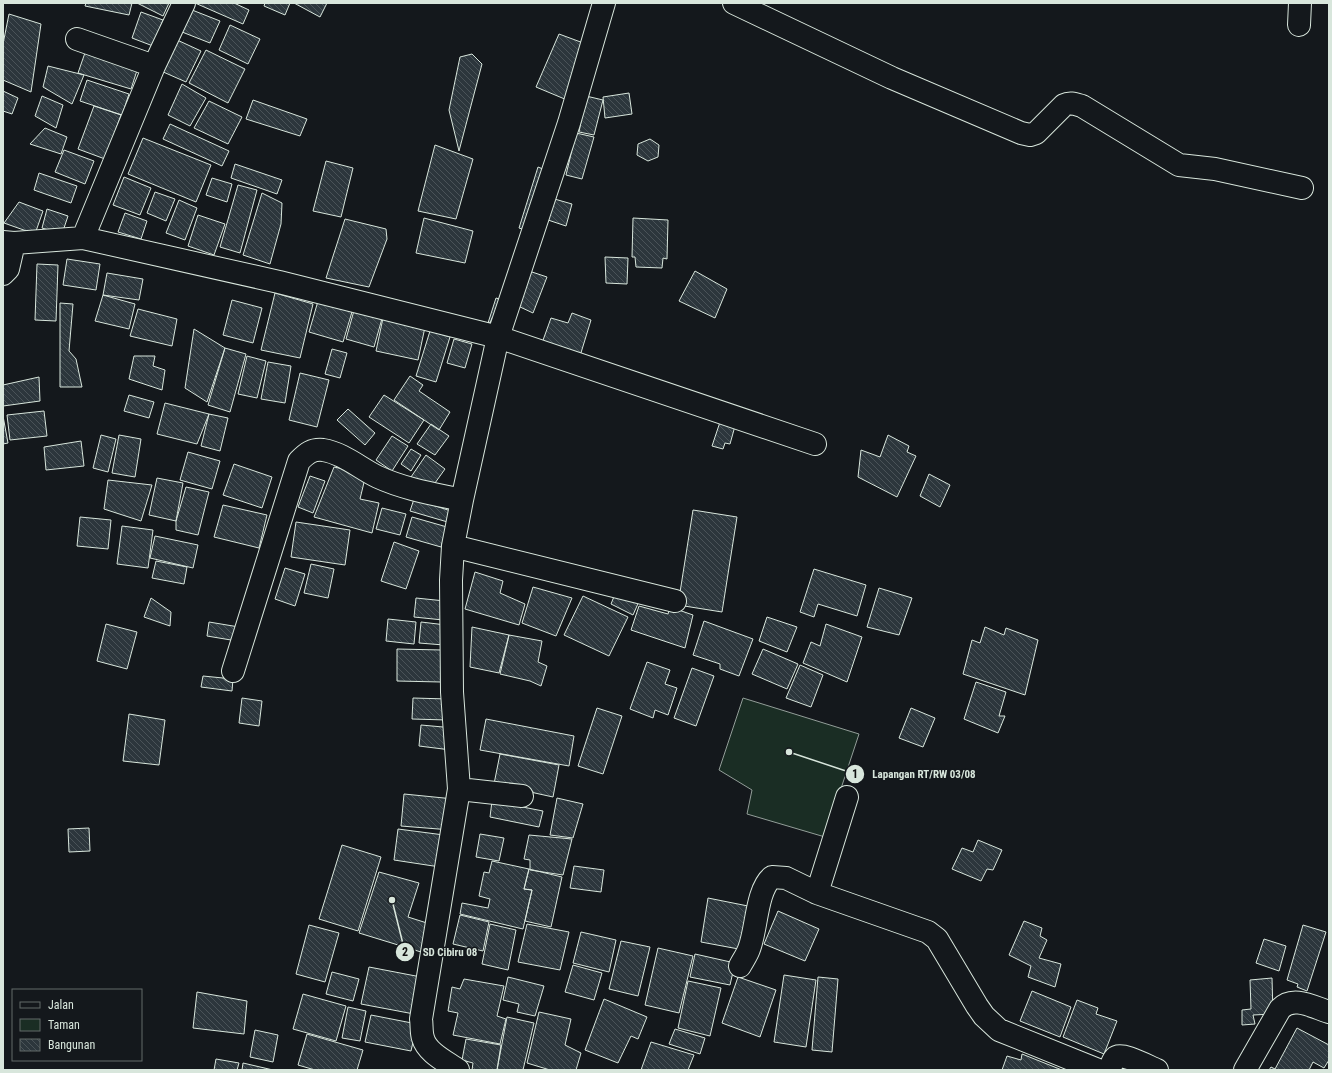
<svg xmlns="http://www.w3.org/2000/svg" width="1332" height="1073" font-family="'Roboto Condensed',sans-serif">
<defs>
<pattern id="building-back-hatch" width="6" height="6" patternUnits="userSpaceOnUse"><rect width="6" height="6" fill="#2c363c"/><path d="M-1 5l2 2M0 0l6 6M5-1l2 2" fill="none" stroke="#4a5358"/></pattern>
</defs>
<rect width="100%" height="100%" fill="#14181c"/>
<path fill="#1a2d24" stroke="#939e99" d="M743,698L859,734L825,837L747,814L752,790L719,770Z"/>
<path fill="url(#building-back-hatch)" stroke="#d8e6dc" d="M86,3H132L129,15L85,6Z
M137,3H169L163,16Z
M195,3H234L249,10L243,24Z
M265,3H290L285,15L264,6Z
M294,3H327L320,17Z
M187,8L220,21L210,43L177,30Z
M141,12L163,20L153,46L132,38Z
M9,14L41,24L31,92L3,80V44Z
M230,25L260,39L248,64L219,50Z
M559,34L586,44L567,100L536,87Z
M175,39L201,51L186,82L161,71Z
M88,44L140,61L131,89L78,73Z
M206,50L245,69L228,103L189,83Z
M472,54L482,64L459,151L449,110L460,57Z
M48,66L84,75L72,104L43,87Z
M87,80L129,94L122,115L80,101Z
M182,84L206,98L190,126L168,115Z
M3,91L18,98L12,114L3,111Z
M629,93L632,114L605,118L603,97Z
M42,96L63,105L56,128L35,116Z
M586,96L603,100L594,135L579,132Z
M253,100L307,119L300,136L246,119Z
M209,101L242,117L228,144L194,128Z
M94,106L121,115L105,159L78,149Z
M170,124L229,151L222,166L163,139Z
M45,128L67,137L61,154L30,144Z
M576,133L594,137L582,179L566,175Z
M143,138L211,165L196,202L128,174Z
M650,139L659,145L658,157L648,161L637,155L638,144Z
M435,145L473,159L456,219L418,211Z
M64,150L94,161L85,184L55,172Z
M326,161L353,168L341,217L313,211Z
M235,164L282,180L277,194L231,178Z
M538,167L543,169L525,230L519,228Z
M39,173L77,186L71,203L34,190Z
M124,177L151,188L140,215L113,205Z
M212,178L232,184L227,202L206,195Z
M238,185L257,190L240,253L220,247Z
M155,192L175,199L166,221L147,213Z
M262,193L282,203L281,224L270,264L243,255Z
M551,198L572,204L566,226L545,219Z
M179,200L197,208L185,240L166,233Z
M19,202L43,211L35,234L4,223Z
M47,209L68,216L62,234L42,228Z
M125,213L147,221L141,239L118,232Z
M198,215L225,224L214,255L188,246Z
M424,218L473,231L465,263L416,253Z
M633,218L668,220L667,259L663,258L662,268L636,267L635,257H632Z
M345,219L386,229L387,239L369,287L326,278Z
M605,257L628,258L627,284L606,283Z
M67,259L100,264L96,290L63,285Z
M37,264L58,265L56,321L35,320Z
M529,271L547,277L533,313L518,306Z
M695,271L727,289L715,318L679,301Z
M107,273L143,279L139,300L103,295Z
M275,293L313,304L300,358L261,350Z
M103,295L135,304L129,329L95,321Z
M496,298L509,302L501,319L492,318L490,323H488Z
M232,300L262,308L253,343L223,335Z
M318,301L352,312L343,342L309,332Z
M60,303L73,304L69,351L76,359L82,387H60Z
M355,307L383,315L374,347L346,339Z
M138,309L177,319L172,346L130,336Z
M572,313L591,320L580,356L542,343L551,318L568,323Z
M383,318L425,327L418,360L376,351Z
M194,329L225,348L207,402L185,388Z
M430,331L450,337L436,382L416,376Z
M454,339L472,344L465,368L447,363Z
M225,348L246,354L230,412L208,405Z
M332,349L347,353L340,378L325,374Z
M134,356H155L153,366L165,370L162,390L129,379Z
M247,356L266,361L257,398L238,394Z
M268,362L291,366L285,403L261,399Z
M300,373L329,380L317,427L289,420Z
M410,376L423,385L419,391L450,412L439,430L394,400Z
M39,377L40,401L3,406V385Z
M129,395L154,402L149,418L124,411Z
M384,395L424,420L409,443L369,417Z
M165,403L209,414L197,444L157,434Z
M348,409L375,433L365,445L337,420Z
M44,411L47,436L10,440L7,415Z
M209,414L228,418L220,451L201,446Z
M3,416L8,443L3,444Z
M720,422L735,426L730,444L725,443L723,449L712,446Z
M431,424L449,436L435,455L417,444Z
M101,435L116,439L108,472L93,468Z
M119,435L141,439L135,477L112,473Z
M888,435L909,446L907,452L916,456L897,497L858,477L861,450L880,457Z
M392,436L408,446L392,471L376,460Z
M81,441L84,466L46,470L44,447Z
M411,449L421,455L411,471L401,464Z
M188,452L220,461L212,489L180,480Z
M426,455L445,469L430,490L411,477Z
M234,464L272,477L262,508L223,495Z
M334,467L366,474L360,499L379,503L372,533L314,517Z
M929,474L950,485L940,507L920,496Z
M310,476L325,481L313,513L298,507Z
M157,478L183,483L176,521L149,515Z
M108,480L152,485L141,521L104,509Z
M186,487L209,492L198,535L176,530V521Z
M414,499L454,512L451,523L410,511Z
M223,505L267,515L259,548L214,537Z
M382,508L406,514L400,535L376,529Z
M693,510L737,517L722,612L678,605Z
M80,517L111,520L108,549L77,546Z
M412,517L447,527L441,547L406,537Z
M296,522L350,530L345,565L291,557Z
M122,526L153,530L148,568L117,564Z
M155,536L198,545L193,568L150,558Z
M394,542L419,551L406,589L381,581Z
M156,561L187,567L184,584L152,578Z
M311,564L334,569L328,598L304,593Z
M285,568L305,574L295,606L275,599Z
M814,569L866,585L857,616L818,604L814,617L800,612Z
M475,572L503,581L500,593L525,604L519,625L465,609Z
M533,587L572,598L556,636L522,623Z
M879,588L912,598L899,635L867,627Z
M617,589L640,599L633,615L611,604Z
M583,596L628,617L609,656L564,635Z
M151,598L171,612L170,626L144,617Z
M416,598L445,601L443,620L414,617Z
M639,606L668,614L670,607L693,615L685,648L631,630Z
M767,617L797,627L787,652L759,641Z
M388,619L416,622L414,644L386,641Z
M704,621L753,639L739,676L720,669V664L693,655Z
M209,622L239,627L237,641L207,636Z
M421,622L446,625L444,645L419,643Z
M106,624L137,632L127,669L97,661Z
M826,624L862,637L847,682L803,663L811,642L820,646Z
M472,627L509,635L499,673L470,667Z
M985,627L1004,635L1006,628L1038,640L1025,695L963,674L972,640L980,643Z
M509,635L542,641L538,662L547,666L541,686L530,681L500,674Z
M397,649L442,650L441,682L397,681Z
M763,649L798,664L787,689L752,674Z
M647,662L670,670L665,684L677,688L668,715L655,710L653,718L630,709Z
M800,665L823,675L811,707L786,698Z
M692,668L714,676L696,726L674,718Z
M203,676L233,679L232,691L201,687Z
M976,682L1006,692L999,716H1005L998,733L964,719Z
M242,698L262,701L259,726L239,723Z
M413,698L448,699L447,720L412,719Z
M597,708L622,716L603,774L578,766Z
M911,708L935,718L923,747L899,738Z
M129,714L165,720L159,765L123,761Z
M486,719L574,736L569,766L480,750Z
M421,725L454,728L451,750L419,746Z
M500,754L559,765L553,797L494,784Z
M404,794L454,799L451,830L401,826Z
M557,798L583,804L573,838L550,835Z
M492,801L543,811L539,827L490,817Z
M89,828L90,851L69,852L68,829Z
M398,829L444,835L440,867L394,860Z
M480,834L504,838L499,861L476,857Z
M529,835L572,839L563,875L530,870V860L524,859Z
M978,840L1002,850L993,870L987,869L981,881L952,869L962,848L973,852Z
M342,845L381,857L358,931L319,919Z
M492,861L529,869L524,889L532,890L523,929L460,914L462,903L488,908L490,899L479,896L484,872L489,873Z
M574,866L604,870L601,892L570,888Z
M529,869L562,877L551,927L525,921L532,890L524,889Z
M379,872L419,883L408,917L430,924L421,952L359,933Z
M708,898L753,907L744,950L701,942Z
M778,911L819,929L805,961L764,944Z
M460,915L489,922L483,951L453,944Z
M1024,921L1042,928L1040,936L1047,940L1039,958L1061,964L1055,987L1028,977L1031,966L1009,955Z
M490,924L516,930L508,970L482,964Z
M527,924L569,932L560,970L518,962Z
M309,925L339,933L325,982L296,974Z
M1303,925L1326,932L1307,991L1297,987L1298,984L1287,980Z
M581,932L616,940L609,972L573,963Z
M1264,939L1286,946L1279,971L1256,963Z
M621,941L650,947L638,996L609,989Z
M658,948L693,956L679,1013L645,1005Z
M695,954L735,963L730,985L690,977Z
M573,965L602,973L594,1000L565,992Z
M369,967L421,977L414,1014L361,1004Z
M332,972L359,979L353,1001L326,994Z
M784,975L816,980L806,1047L774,1042Z
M508,977L544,986L535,1016L517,1012L519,1004L503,1000Z
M738,977L776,990L760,1037L722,1023Z
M818,977L838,979L832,1052L812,1050Z
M1272,978L1273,1014L1253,1015L1255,1024L1242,1025V1010L1251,1009L1250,980Z
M464,979L504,986L497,1016L506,1019L500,1044L453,1035L458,1013L448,1011L452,987L460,989Z
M688,981L721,988L710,1036L678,1028Z
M1032,991L1071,1007L1060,1037L1020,1021Z
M197,992L247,1001L244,1034L193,1028Z
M303,994L346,1006L336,1041L293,1029Z
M604,999L647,1017L638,1039L631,1036L618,1063L585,1050Z
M1077,1000L1098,1008L1096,1014L1117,1021L1104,1054L1063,1037Z
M348,1007L366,1011L360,1041L342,1038Z
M539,1012L571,1019L565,1045L581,1053L576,1070H550L527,1063Z
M371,1015L417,1024L411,1051L365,1042Z
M507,1017L534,1023L523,1070H497Z
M1297,1028L1329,1045V1060L1324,1068L1313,1062L1309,1070H1269L1271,1067L1275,1069Z
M675,1029L705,1038L700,1054L669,1044Z
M255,1030L278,1035L273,1062L250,1057Z
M307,1034L363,1050L357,1070H315L298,1065Z
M466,1039L501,1045L497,1070H472L473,1063L462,1060Z
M651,1042L694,1055L688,1070H641Z
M1022,1054L1062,1070H1002L1007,1056L1021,1060Z
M216,1059L239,1063L237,1070H214Z
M243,1063L273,1070H242Z"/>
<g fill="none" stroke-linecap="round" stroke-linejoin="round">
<defs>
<path id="street" d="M734,3L892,78L1021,133L1030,135L1036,133L1064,105C1070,102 1075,104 1082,106L1179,165L1215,169L1302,188
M1299,25L1300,3
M77,39L154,66
M83,238L154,66L184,3
M3,242L14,243L83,238L279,282L498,337L815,444
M3,274L8,269L14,243
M453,546L675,601
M233,671L299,461C307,453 312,449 323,450C343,453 361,469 378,477C404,489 434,494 462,500
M459,789L522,796
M847,797L817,893L928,932L937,939L977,1006L984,1016L999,1030L1098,1070
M740,966C743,960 747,955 749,949C757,929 756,891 772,877L786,878L817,893
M458,1070C447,1062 427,1053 423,1038C421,1032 422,1025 421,1019L459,789L452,692L451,580L453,546L462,500L498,337L569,123L604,3
M1110,1070C1111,1066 1112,1061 1115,1058C1121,1051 1149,1067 1157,1070
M1245,1070L1280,1009C1293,995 1313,1007 1329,1012"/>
</defs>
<use href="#street" stroke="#d8e6dc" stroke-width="24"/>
<use href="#street" stroke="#14181c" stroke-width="22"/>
</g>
<path fill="none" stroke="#d8e6dc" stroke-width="1.5" d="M789 752L855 774M392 900L405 952"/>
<g fill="#d8e6dc" stroke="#14181c" stroke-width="1.5">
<circle cx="789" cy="752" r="4"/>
<circle cx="392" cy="900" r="4"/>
<circle cx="855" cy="774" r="10"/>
<circle cx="405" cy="952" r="10"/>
</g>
<g font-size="12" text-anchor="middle" font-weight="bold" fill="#111">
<text x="855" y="778">1</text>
<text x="405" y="956">2</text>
</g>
<g font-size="11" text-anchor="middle" font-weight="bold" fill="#d8e6dc" stroke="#14181c" stroke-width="3" stroke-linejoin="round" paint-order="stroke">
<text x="924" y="778">Lapangan RT/RW 03/08</text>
<text x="450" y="956">SD Cibiru 08</text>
</g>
<rect width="1332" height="1073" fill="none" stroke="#d8e6dc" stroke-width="8"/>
<rect x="12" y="989" width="130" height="72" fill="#14181c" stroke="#626a69"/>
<rect x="20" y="1002" width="20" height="6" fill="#14181c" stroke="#626a69"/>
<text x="48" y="1009" font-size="12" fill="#d8e6dc">Jalan</text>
<rect x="20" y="1019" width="20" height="12" fill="#1a2d24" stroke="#626a69"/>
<text x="48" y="1029" font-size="12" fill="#d8e6dc">Taman</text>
<rect x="20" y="1039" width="20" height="12" fill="url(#building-back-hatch)" stroke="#626a69"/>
<text x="48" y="1049" font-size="12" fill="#d8e6dc">Bangunan</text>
</svg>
